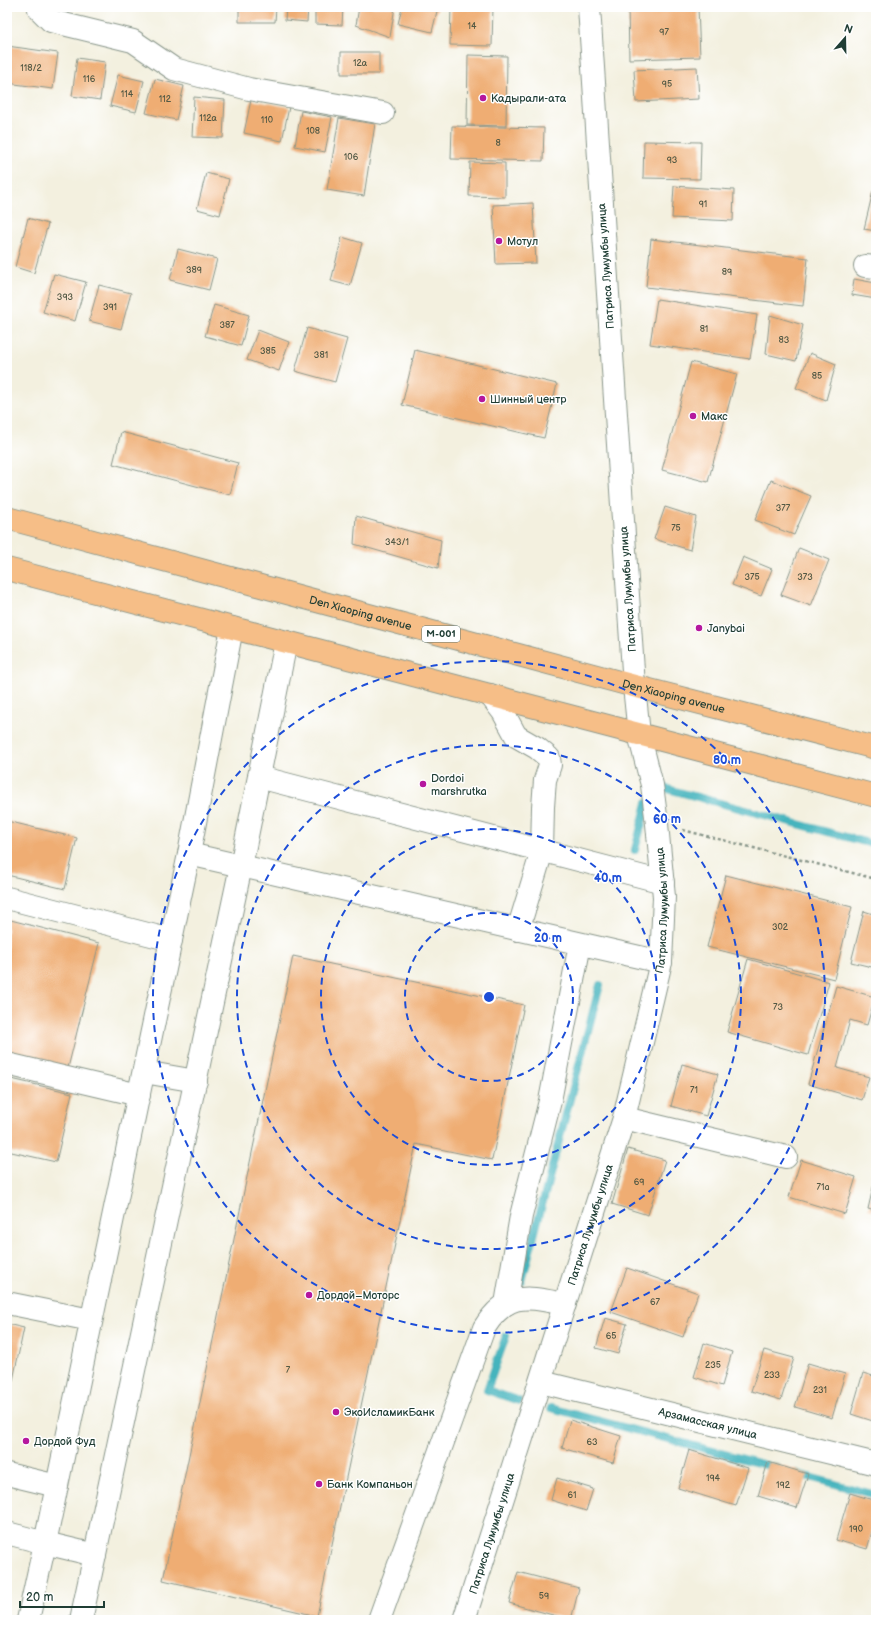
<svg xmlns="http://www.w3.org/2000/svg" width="883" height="1627" font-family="'Balsamiq Sans',sans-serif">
<rect width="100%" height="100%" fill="#fff"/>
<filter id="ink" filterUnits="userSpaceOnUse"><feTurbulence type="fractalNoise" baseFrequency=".025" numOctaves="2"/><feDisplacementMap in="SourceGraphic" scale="8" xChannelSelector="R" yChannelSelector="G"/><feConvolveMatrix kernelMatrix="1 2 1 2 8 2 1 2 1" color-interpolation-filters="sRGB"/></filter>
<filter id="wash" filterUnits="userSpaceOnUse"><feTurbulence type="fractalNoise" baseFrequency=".012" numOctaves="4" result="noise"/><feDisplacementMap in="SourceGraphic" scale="16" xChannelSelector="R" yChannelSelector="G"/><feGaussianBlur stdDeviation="0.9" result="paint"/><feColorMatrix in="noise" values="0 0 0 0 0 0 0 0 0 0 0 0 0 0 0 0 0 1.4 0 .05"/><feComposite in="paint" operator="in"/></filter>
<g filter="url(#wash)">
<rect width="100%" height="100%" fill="#f3f0df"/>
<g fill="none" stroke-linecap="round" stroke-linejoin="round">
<path stroke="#45b4bd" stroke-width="8" d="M653,785L876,845
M635,850L647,803
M522,1281L600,985
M506,1336L487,1390L519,1401
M551,1408L777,1468
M798,1474L876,1495"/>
</g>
<g id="blocks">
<path fill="#efad73" d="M239,7H276L275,22H239Z
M286,7H308L307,22L285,20Z
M315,7H343L342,25L315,24Z
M359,7H395L390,37L356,25Z
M402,7H438L432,32L398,24Z
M451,7H493L492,46L450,45Z
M628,7H698L700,57L629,59Z
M7,46L58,53L53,89L7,83Z
M341,52H379V74H341Z
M468,55L507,56L506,126L467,125Z
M77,58L105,62L100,100L72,96Z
M697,67L699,99L636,102L634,70Z
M118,75L144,81L136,112L110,106Z
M155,79L184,86L176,120L146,113Z
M194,97L225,100L223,138L192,137Z
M251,100L289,107L282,141L244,133Z
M301,111L332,117L325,152L295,146Z
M339,118L375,124L364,196L327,190Z
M452,126L544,128L543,161L451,159Z
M644,141L701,142L700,179L643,178Z
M470,162L505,163V197L469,196Z
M206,173L229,179L220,215L197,209Z
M674,186L734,190L733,221L672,218Z
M873,191L876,192V231L864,229Z
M533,203L536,263L496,264L493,205Z
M28,218L48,224L34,273L15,267Z
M342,237L362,243L350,286L331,281Z
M651,239L808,258L803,306L646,287Z
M178,249L217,259L209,290L170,280Z
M54,274L86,282L75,321L43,312Z
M854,279L876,283V299L852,295Z
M99,285L131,293L121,329L89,321Z
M657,299L757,315L750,359L650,344Z
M214,305L249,315L241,346L205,336Z
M770,315L803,325L796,361L766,354Z
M307,328L347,339L335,382L295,371Z
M258,330L289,342L279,371L247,360Z
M415,350L557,384L544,438L402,405Z
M810,353L836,364L826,400L796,388Z
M691,362L737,374L708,482L662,470Z
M121,432L238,463L230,495L113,464Z
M771,480L811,496L794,535L755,520Z
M665,507L696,517L690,550L654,539Z
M356,516L441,540L438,568L354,544Z
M799,548L829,560L811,606L781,595Z
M743,557L772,569L761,596L732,585Z
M7,821L77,838L65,889L7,875Z
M726,875L852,907L834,979L707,947Z
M864,911L876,915V968L851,962Z
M7,919L99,943L67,1072L7,1057Z
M293,956L524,1005L492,1160L416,1144L317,1616L163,1580Z
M748,959L829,982L808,1055L727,1032Z
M836,986L875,997L867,1025L850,1020L837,1068L869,1077L862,1100L808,1084Z
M682,1064L718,1074L706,1116L671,1106Z
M7,1078L72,1093L56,1162L7,1151Z
M628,1149L665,1160L648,1215L612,1204Z
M801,1160L856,1177L845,1214L789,1197Z
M875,1179H876V1211L868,1209Z
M627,1268L698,1293L683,1337L611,1312Z
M605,1318L627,1324L618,1354L596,1348Z
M7,1324L24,1328L8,1404H7Z
M704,1343L732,1352L722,1386L694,1377Z
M764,1350L794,1358L781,1400L751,1391Z
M808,1363L845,1374L832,1418L795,1407Z
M863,1373L876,1377V1422L851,1414Z
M570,1420L621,1436L613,1463L562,1448Z
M689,1450L748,1468L736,1506L678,1488Z
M768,1462L808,1474L797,1508L758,1496Z
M557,1478L593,1489L586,1511L551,1500Z
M850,1493L876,1501V1518L867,1549L836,1540Z
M518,1572L579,1588L571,1620L509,1603Z"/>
</g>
</g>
<g filter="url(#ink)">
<use href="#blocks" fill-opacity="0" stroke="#89968a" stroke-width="1"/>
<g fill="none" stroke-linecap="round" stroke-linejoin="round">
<defs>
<g id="minor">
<path d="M40,7L39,9L51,21L133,41L174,69L249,89L383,113"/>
<path d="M865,266L876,267"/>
<path d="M490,695L503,712L516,736L537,748L549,758L550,765L545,780L543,807L542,851L518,930"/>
<path d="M259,777L663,882"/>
<path d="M189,854L661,962"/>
<path d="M7,898L171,940"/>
<path d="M7,1064L139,1095"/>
<path d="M144,1072L196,1081"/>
<path d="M624,1118L786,1157"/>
<path d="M7,1303L91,1320"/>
<path d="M506,1304L521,1216L550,1101L580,944"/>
<path id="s1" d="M541,1382L876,1464"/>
<path d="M7,1474L57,1486"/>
<path d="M7,1533L45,1543L189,854L232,628"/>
<path d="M28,1620L45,1543L95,1555"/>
<path d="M81,1620L241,866L286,642"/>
<path d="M379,1620L484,1328C508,1290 527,1297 565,1304"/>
<path id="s2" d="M464,1620L624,1118L661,962L664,897L657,824L652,785L639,734L634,686L589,7"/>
</g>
<g id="major">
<path id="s3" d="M7,518L634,686L876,748"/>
<path d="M7,569L876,796"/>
</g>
</defs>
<use href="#minor" stroke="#89968a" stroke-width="24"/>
<use href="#major" stroke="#89968a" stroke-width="24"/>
<path stroke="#89968a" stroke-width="2.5" stroke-dasharray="3 3" stroke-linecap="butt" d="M683,830L876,879"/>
<use href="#minor" stroke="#fff" stroke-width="22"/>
<use href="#major" stroke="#f6be87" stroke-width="22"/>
</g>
</g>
<g fill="none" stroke="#1d4ed8" stroke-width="2" stroke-dasharray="7 5">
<circle cx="489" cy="997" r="84"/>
<circle cx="489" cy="997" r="168"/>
<circle cx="489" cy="997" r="252"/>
<circle cx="489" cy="997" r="336"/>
</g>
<g fill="#b5179e" stroke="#fff" stroke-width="1.5">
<circle cx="483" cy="98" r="4"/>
<circle cx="499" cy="241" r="4"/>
<circle cx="482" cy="399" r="4"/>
<circle cx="693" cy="416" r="4"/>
<circle cx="699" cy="628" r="4"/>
<circle cx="423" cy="784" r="4"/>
<circle cx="309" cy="1295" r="4"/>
<circle cx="336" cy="1412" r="4"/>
<circle cx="26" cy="1441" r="4"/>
<circle cx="319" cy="1484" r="4"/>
</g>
<g text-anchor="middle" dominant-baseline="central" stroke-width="3" stroke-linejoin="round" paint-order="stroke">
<g font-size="9" fill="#535944">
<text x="472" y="26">14</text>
<text x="664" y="32">97</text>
<text x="360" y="63">12а</text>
<text x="31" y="68">118/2</text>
<text x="89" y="79">116</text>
<text x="667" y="84">95</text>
<text x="127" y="94">114</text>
<text x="165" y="99">112</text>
<text x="208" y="118">112а</text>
<text x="267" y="120">110</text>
<text x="313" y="131">108</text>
<text x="498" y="143">8</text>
<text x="351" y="157">106</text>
<text x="672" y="160">93</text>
<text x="703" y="204">91</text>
<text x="194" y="270">389</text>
<text x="727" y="272">89</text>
<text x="65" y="297">393</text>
<text x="110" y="307">391</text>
<text x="227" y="325">387</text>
<text x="704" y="329">81</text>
<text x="784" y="340">83</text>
<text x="268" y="351">385</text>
<text x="321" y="355">381</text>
<text x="817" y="376">85</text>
<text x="783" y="508">377</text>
<text x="676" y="528">75</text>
<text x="397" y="542">343/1</text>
<text x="752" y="577">375</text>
<text x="805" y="577">373</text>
<text x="780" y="927">302</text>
<text x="778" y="1007">73</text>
<text x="694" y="1090">71</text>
<text x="639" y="1182">69</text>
<text x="823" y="1187">71a</text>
<text x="655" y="1302">67</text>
<text x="611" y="1336">65</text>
<text x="713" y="1365">235</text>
<text x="288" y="1370">7</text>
<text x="772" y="1375">233</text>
<text x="820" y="1390">231</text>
<text x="592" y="1442">63</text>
<text x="713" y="1478">194</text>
<text x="783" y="1485">192</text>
<text x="572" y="1495">61</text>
<text x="856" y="1529">190</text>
<text x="544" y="1596">59</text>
</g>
<rect fill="#fff" stroke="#627771" stroke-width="1" x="422" y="626" width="38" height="16" rx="3"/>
<g font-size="10" font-weight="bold" fill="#1f3d34">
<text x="441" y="634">M-001</text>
</g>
<g font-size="11" fill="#1f3d34" stroke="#fff" text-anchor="start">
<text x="491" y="98">Кадырали-ата</text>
<text x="507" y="241">Мотул</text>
<text x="490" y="399">Шинный центр</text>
<text x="701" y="416">Макс</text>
<text x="707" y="628">Janybai</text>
<text x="431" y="778">Dordoi<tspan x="431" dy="13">marshrutka</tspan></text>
<text x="317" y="1295">Дордой–Моторс</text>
<text x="344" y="1412">ЭкоИсламикБанк</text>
<text x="34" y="1441">Дордой Фуд</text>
<text x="327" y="1484">Банк Компаньон</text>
</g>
<g font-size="11" fill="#1f3d34" stroke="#fff">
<text transform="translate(606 266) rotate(-94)">Патриса Лумумбы улица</text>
<text transform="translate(628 589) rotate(-94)">Патриса Лумумбы улица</text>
<text stroke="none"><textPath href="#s3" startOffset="366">Den Xiaoping avenue</textPath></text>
<text stroke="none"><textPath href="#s3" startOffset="690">Den Xiaoping avenue</textPath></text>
<text stroke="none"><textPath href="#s2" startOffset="739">Патриса Лумумбы улица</textPath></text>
<text stroke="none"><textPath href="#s2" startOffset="415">Патриса Лумумбы улица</textPath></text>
<text stroke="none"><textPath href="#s1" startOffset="172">Арзамасская улица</textPath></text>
<text stroke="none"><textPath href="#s2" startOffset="91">Патриса Лумумбы улица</textPath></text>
</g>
</g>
<circle cx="489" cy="997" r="6" fill="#1d4ed8" stroke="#fff" stroke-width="2"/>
<g font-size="12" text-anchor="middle" font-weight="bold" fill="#1d4ed8" stroke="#fff" stroke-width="3" stroke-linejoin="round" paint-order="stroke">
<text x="727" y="764">80 m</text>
<text x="667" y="823">60 m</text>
<text x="608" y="882">40 m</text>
<text x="548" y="942">20 m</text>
</g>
<rect width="883" height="1627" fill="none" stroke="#fff" stroke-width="24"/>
<g transform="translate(845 38) rotate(20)" stroke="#ffffff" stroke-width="3" paint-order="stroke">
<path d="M0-3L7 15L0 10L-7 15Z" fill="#1f3d34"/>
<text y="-6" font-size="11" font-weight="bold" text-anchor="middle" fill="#1f3d34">N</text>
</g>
<path d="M20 1601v6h84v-6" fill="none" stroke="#1f3d34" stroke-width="2"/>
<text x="26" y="1601" font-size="12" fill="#1f3d34" stroke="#ffffff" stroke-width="3" paint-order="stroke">20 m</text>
</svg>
